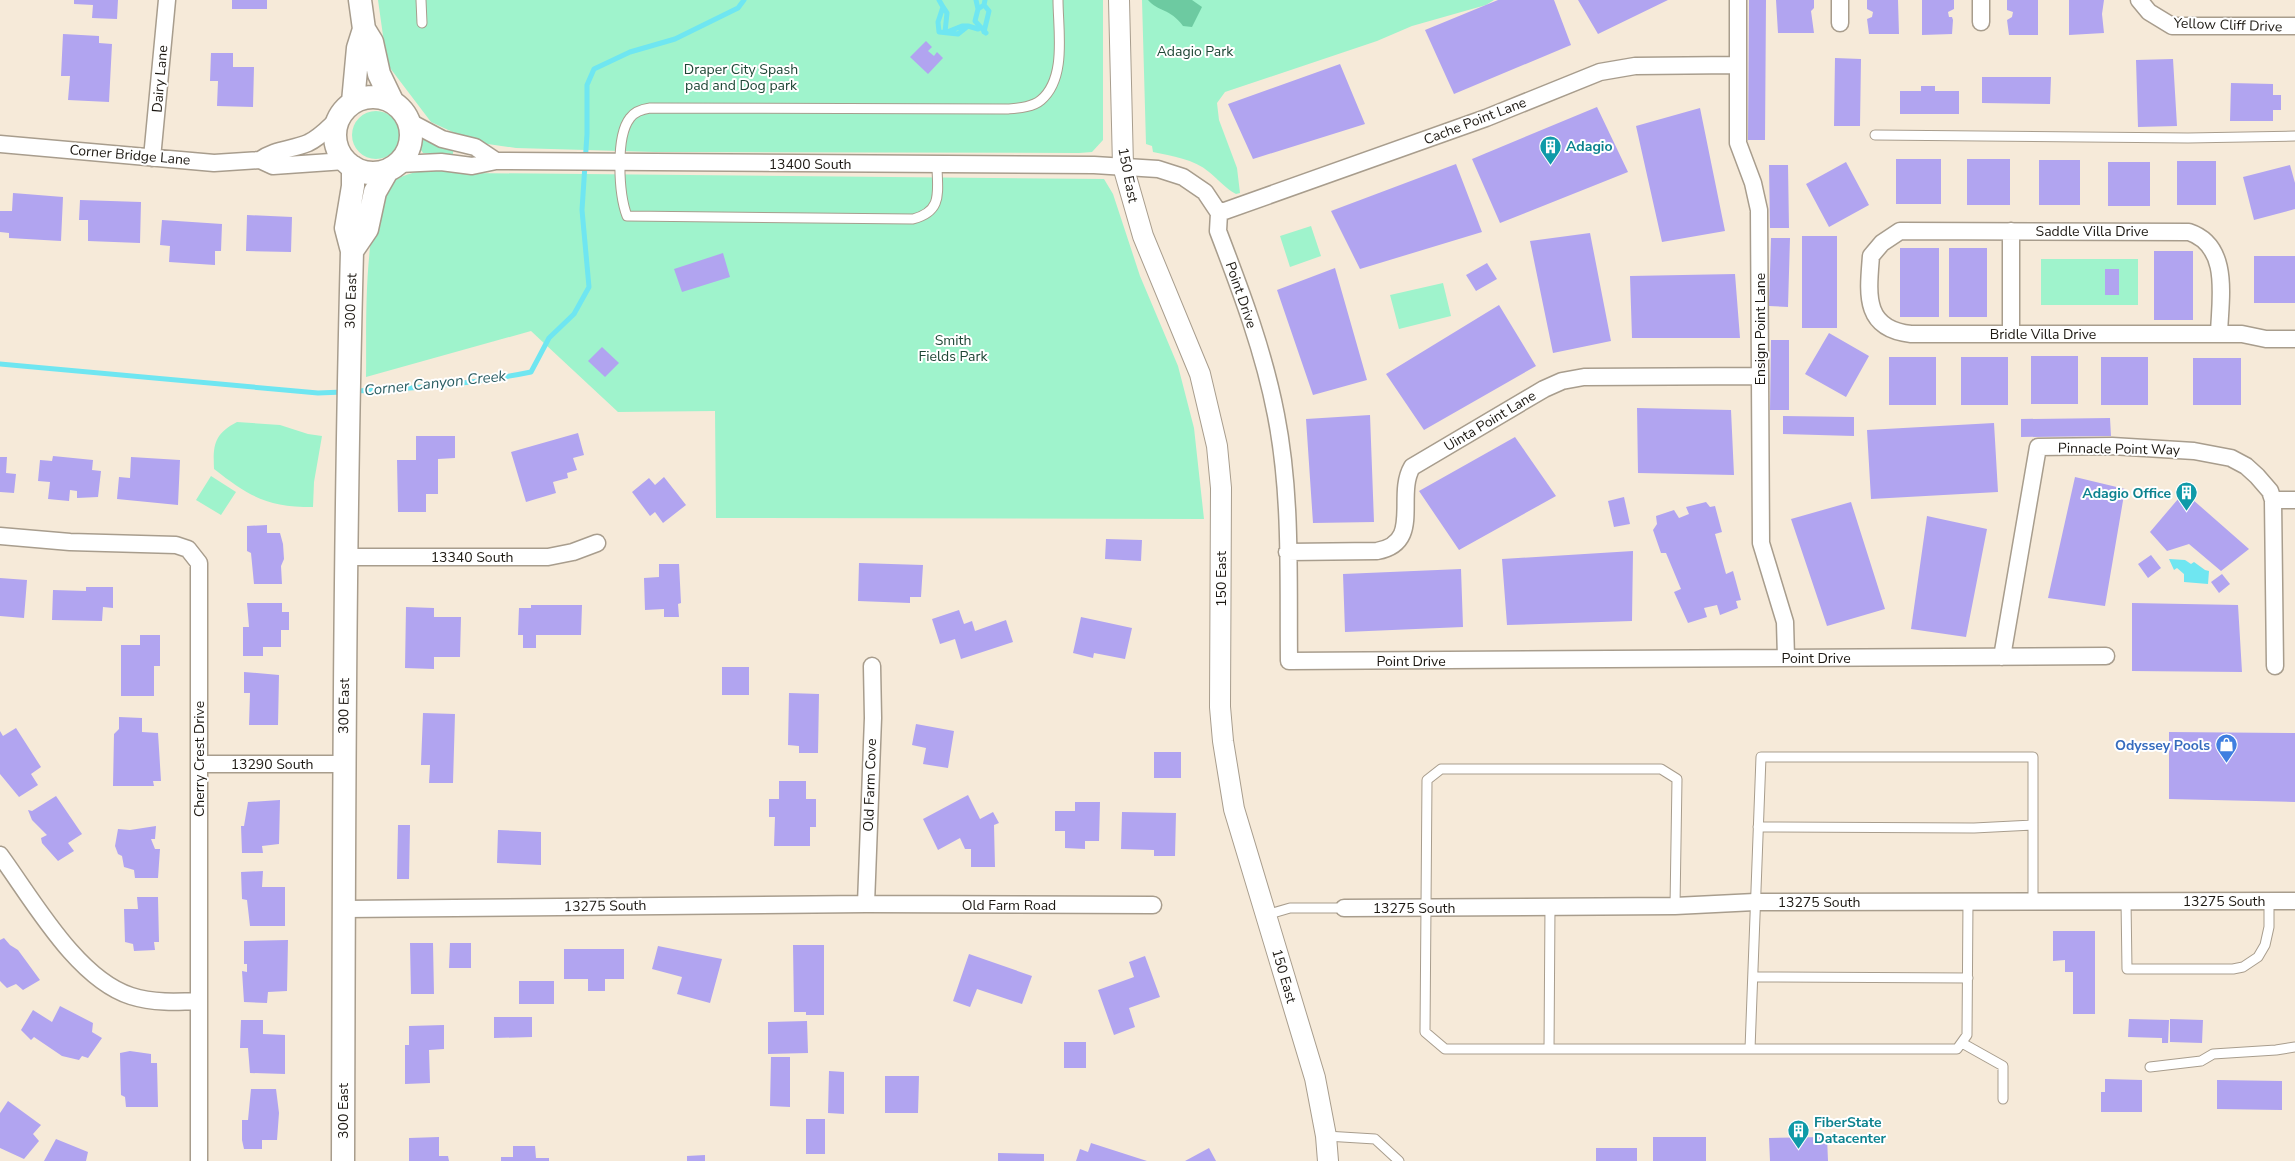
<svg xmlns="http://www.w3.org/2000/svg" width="2295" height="1161" font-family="'Nunito Sans',sans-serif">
<rect width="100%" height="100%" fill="#f6ead9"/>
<path fill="#9ff3cc" d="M378,0H1103V140L1092,152L1079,153L655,152L516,148L474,142L431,122L387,64Z
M1142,0H1494L1486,5L1412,26L1377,41L1225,92L1217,103L1219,120L1237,168L1240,193L1236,194C1225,188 1219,180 1209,172C1194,159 1172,156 1153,152L1152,146L1146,144Z
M352 135a24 24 0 1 1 48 0a24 24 0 1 1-48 0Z
M423,139L453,149V154L423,153L421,150Z
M435,168L470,173L1104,179L1113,194L1140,276L1178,366L1194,428L1204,519L716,518L715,411L618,412L531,331L366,377C367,336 361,209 392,183C404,173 420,171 435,168Z
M1311,226L1321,256L1290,267L1280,236Z
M2041,259H2138V305H2041Z
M1443,283L1451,316L1399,329L1390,295Z
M237,422L280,425L308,434L322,436L314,482L313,507C267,507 250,497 214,469C213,445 214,434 237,422Z
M211,476L236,492L221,515L196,500Z"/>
<path fill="#6dcaa1" d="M1148,0H1192L1202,7L1192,27L1183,26C1170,8 1158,12 1148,0Z"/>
<path fill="#6fe6f1" d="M2169,559L2185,560L2191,564L2194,562L2205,570L2209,571L2208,584L2184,582V574L2177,568L2174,570Z"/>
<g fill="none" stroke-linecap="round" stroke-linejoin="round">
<path stroke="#6fe6f1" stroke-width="5" d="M939,0L943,7L938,22L939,32L958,34L968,26L978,29
M976,0L978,9
M985,0L984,5L978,9L975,21L986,33
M984,5L989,11L984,32
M943,7L947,13L945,32
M947,32L962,26H967
M0,364L318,393L343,392
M354,391C414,389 472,384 531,372L549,338L574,314L589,287L582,210L587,134V85L594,69L630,52L675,39L738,8L744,0"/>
</g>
<path fill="#b1a4f0" d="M74,0H118L117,19L92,18L93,5L74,4Z
M232,0H267V9H232Z
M1498,0H1554L1571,45L1454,94L1425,30Z
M1578,0H1668L1598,34Z
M1749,0H1766L1765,140H1748Z
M1776,0H1814V8L1811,11L1814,33H1778Z
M1867,0H1898L1899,34H1869L1867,19L1872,17L1873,12L1867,9Z
M1922,0H1954V9L1948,12L1949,17H1952L1953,20L1952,34L1922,35Z
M2007,0H2038V35H2009L2007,20L2012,17L2013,12L2007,10Z
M2069,0H2104L2102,14L2104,33L2069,35Z
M63,34L99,36V43L112,44L109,102L68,100L70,76H61Z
M926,41L932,47L928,51L934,56L937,52L943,58L928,74L910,57Z
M211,53H233V67H254L253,107L217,106L218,81H210Z
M1835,58L1861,59L1860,126H1834Z
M2173,59L2177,126L2138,127L2136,60Z
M1340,64L1365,124L1253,159L1228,104Z
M1982,77H2051L2050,104L1982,103Z
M2231,83L2273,84V95H2281V110H2273V121H2230Z
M1921,86H1935V91H1959V114H1900V91H1921Z
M1597,107L1628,172L1500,223L1472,159Z
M1700,108L1725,231L1662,242L1636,126Z
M1896,159H1941V204H1896Z
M1967,159H2010V205H1967Z
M2039,160H2080V205H2039Z
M2177,161H2216V205H2177Z
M1846,162L1869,205L1829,227L1806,184Z
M2108,162H2150V206H2108Z
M1456,164L1482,232L1360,269L1331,211Z
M1769,165H1788L1789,228H1770Z
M2290,165L2295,183V209L2254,220L2243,177Z
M13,193L63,197L61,241L9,238V233L0,232V211H12Z
M80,200L141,202L140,243L88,241V220H79Z
M247,215L292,217L291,252L246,251Z
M162,220L222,224L221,251H215V265L169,262L170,246L160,245Z
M1590,233L1611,341L1553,353L1530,241Z
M1802,236H1837V328H1802Z
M1771,238H1790L1788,307L1769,306Z
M1900,248H1939V317H1900Z
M1949,248H1987V317H1949Z
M2154,251H2193V320H2154Z
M723,253L730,277L682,292L674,269Z
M2254,256H2295V303H2254Z
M1487,263L1497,279L1476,291L1466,275Z
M1335,268L1367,380L1313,395L1277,290Z
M2105,269H2119V295H2105Z
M1735,274L1740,338H1632L1630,276Z
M1499,305L1536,366L1424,430L1386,374Z
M1829,333L1869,356L1846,397L1805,374Z
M1771,340H1789V410H1770Z
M602,347L619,363L605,377L588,361Z
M2031,356H2078V404H2031Z
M1889,357H1936V405H1889Z
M1961,357H2008V405H1961Z
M2101,357H2148V405H2101Z
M2193,358H2241V405H2193Z
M1637,408L1731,410L1734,475L1638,473Z
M1370,415L1374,522L1313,523L1306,419Z
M1783,416L1854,417V436L1783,434Z
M2110,418L2111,436L2021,437V419Z
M1994,423L1998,492L1871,499L1867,430Z
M578,433L584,455L573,458L577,470L567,473L568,478L553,482L556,493L526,502L511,452Z
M416,436H455V458L438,459V494H426V512H398L397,460H416Z
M1515,437L1556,496L1459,550L1419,491Z
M53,456L93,460L92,470L101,471L98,497L77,498V491L70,490L69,501L48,499L50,482L38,481L40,460L52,461Z
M0,457H7L6,473L16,474L14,493L0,492Z
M131,457L180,460L178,505L117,499L119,477L130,478Z
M664,477L686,505L663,523L655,512L650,516L632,492L649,478L655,485Z
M2075,477L2125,489L2105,606L2048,598Z
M2184,492L2249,549L2221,571L2189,544L2167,551L2150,532Z
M1624,497L1630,524L1614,527L1608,501Z
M1706,502L1710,507L1715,506L1722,532L1715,534L1726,574L1733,571L1741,600L1736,601L1738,608L1720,615L1717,605L1704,608L1707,617L1688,623L1674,592L1681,589L1666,553H1661L1653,530L1657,524L1656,516L1674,510L1679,518L1689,514L1686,507Z
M1851,502L1885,609L1827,626L1791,519Z
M1927,516L1987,529L1966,637L1911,629Z
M267,525V533H280L283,544L284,559L281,566L282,584H254L251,553L247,551V526Z
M1106,539L1142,540L1141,561L1105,559Z
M1633,551L1632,621L1507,625L1502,559Z
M2151,555L2161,568L2148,578L2138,564Z
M859,563L923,565L921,597H910V603L858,601Z
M659,564H679L681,603L678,604L679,617H664V609L645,610L644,578L659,577Z
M1461,569L1463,627L1345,632L1343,574Z
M2222,574L2230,584L2219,593L2211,582Z
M0,578L27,580L24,618L0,616Z
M86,587H113V608L103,607L102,621L52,620L53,590L86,591Z
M247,603H282V612H289V630H281V647H263V656H243V627H249Z
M2132,603L2238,605L2242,672L2132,671Z
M531,605H582L581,635H536V648H523V635H518L519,608H531Z
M406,607L434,608V617H461L460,657H434V669L405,668Z
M959,610L964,624L972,621L975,631L1006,620L1013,642L961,659L955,639L940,644L932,619Z
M1081,617L1132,628L1125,659L1094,653L1093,658L1073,653Z
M140,635H160V666H154V696H121V645H140Z
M722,667H749V695H722Z
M244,672L279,675L278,725H249L250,693H244Z
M789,693L819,694L818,753H799V746L788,745Z
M423,713L455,714L453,783H429L430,765H421Z
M119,717L142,718V732L158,733L161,781H153L154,786H113L114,734L119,729Z
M916,724L954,731L948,768L923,764L926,748L912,745Z
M16,728L41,767L31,774L38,785L19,797L0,774V731L3,736Z
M2169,732L2295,733V802L2169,799Z
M1154,752H1181V778H1154Z
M779,781H806V799H816V827H810V846H774L775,817H769V799H779Z
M968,795L980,819L993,812L999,823L994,825L995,867H971V849H965L960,838L938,850L923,819Z
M56,796L82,834L68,843L74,851L58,861L42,843L41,838L47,835L32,820L28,810L32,811Z
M280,800L279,844L262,846L263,853H242L241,826H244L248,802Z
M1075,802H1100L1099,841H1085V849L1065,848V831H1055V811H1075Z
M1122,812L1176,813L1175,856H1154V850L1121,849Z
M398,825H410L409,879H397Z
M156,826L155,839H151L155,849H160L158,878H135L134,870L124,867L122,856L118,854L115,846L118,829L130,830Z
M498,830L541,832V865L497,863Z
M263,871L262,887H285V926H250L247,900L242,899L241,872Z
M137,897H158L159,942H154L155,950L134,951L133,944L125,942L124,909H138Z
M2053,931H2095V1014H2073V972H2065V960L2053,961Z
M4,938L10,945L18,950L40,980L23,990L16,984L7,988L0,981V940Z
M288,940L287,991L268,992L267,1003L244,1002L242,971L247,972V964H244V941Z
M410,943H433L434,994H411Z
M450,943H471V968H449Z
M793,945H824V1015H806V1012H794Z
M658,946L722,959L710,1003L677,994L682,977L652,969Z
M564,949H624V979H605V991H588V979H564Z
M969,954L1032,976L1022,1004L977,989L970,1007L953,1001Z
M1145,956L1160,997L1129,1008L1135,1027L1114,1035L1098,990L1134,977L1129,962Z
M519,981H554V1004H519Z
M60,1006L93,1023L92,1032L102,1038L88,1058L82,1056L79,1060L62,1056L34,1037L31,1040L21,1030L33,1010L52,1022Z
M494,1017H532V1037L494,1038Z
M2129,1019L2169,1020L2168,1043H2162V1038L2128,1037Z
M2170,1019L2203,1020L2202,1043L2170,1042Z
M241,1020H263V1034L285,1035V1074L250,1073L248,1048H240Z
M807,1021L808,1053L768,1054V1022Z
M444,1025V1049L429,1050L430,1083L405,1084V1045H409V1026Z
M1064,1042H1086V1068H1064Z
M130,1051L151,1054V1063H157L158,1107H126L125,1097L121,1095L120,1053Z
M771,1057H790V1107L770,1106Z
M829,1071L844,1072V1114L828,1113Z
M885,1076H919L918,1113H885Z
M2105,1079L2142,1080V1112H2101V1092H2105Z
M2217,1080L2282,1081V1110L2217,1109Z
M251,1089H276L279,1113L277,1140H262V1149H244L242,1140V1120H248Z
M8,1101L41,1125L33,1134L39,1141L24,1159L0,1148V1113Z
M806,1119H825V1154H806Z
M439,1137V1156H448L449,1161H409V1138Z
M1653,1137H1706V1161H1653Z
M1827,1137L1828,1161H1770L1769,1138Z
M56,1139L88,1152L86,1161H44Z
M1091,1143L1147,1161H1076L1080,1149L1088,1152Z
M513,1146H535L536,1158H549V1161H501V1157H513Z
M1209,1148L1216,1161H1185Z
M1596,1148H1637V1161H1596Z
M998,1153L1044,1154V1161H998Z
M705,1155V1161H687V1156Z"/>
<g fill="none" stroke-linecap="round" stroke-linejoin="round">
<defs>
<path id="service" d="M421,0L422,23
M1875,135L2188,138L2295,136
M937,164C937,191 944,211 913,219L627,216C619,195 615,137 630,118C635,111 643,109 650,108L1008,109C1019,108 1033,107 1041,100C1067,78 1058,30 1058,0
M1758,827L1974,828L2033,825
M2126,901L2127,969H2233L2243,967L2258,957L2265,945L2269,927V901
M1675,906L1677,779L1661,769H1441L1427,780L1425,1032L1445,1049H1957L1967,1035L1968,902
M1266,915L1290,908H1344
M1754,977L1968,978
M1962,1043L2003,1066V1099
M1549,1049L1550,907
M1750,1049L1761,757H2033V902
M2150,1067L2201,1061L2213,1054L2276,1050L2295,1047
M1326,1136L1375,1139L1399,1161"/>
<path id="minor" d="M1738,0V143L1753,183L1759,210L1761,543L1785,622L1786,658
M1840,0V23
M1981,0V22
M2139,0L2149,12L2172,26H2295
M410,122L442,139L475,147L496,161
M0,144L214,163L260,160L273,166L345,161
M152,158L167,0
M260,160C275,149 291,150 308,143C321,137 329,127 339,118
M399,164L441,162L472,166L496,161L1094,165L1158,169L1183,177L1205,192L1219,213L1218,231C1241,291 1264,352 1276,415C1292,496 1288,580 1289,661L2106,656
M1219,213L1486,118L1600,72L1635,66L1737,65
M2011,231V334
M2219,334C2220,299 2231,246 2189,232L1900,231L1882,243L1871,256C1868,294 1863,329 1911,334H2242L2266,339H2295
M2273,500H2295
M0,536L70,542L176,545L188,549L199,563V1161
M1287,552L1377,551C1423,543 1395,496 1412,467L1544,389L1562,381L1584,377L1760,376
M346,557H548L573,552L597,543
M2002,657L2038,447L2112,446L2194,451L2231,458L2246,466L2257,476L2270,491L2273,500L2275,666
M199,764H344
M0,855C33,900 77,979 131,996C153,1003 176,1002 199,1001
M866,904L873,718L872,666
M1344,908L1675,906L1755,902L2295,901
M344,909L866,904L1153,905"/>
<path id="tertiary" d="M1119,0L1123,166L1143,236L1200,374L1217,446L1221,488L1220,707L1223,741L1234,809L1315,1078L1326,1136L1328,1161"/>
<path id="secondary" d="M364,29L372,42L379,74L392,101
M335 135a38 38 0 1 1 76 0a38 38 0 1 1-76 0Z
M353,102L358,48L364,29L360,0
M352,251L367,229L375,192L387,171
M343,1161C344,857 344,554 352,251L346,228L353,186V167"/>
</defs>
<use href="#service" stroke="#a89d8d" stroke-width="11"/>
<use href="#minor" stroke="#a89d8d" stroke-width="19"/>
<use href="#tertiary" stroke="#a89d8d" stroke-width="22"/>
<use href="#secondary" stroke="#a89d8d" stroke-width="25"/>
<use href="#service" stroke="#fff" stroke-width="9"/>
<use href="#minor" stroke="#fff" stroke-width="16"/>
<use href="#tertiary" stroke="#fff" stroke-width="20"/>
<use href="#secondary" stroke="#fff" stroke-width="22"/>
</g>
<defs>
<symbol id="building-pin" viewBox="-11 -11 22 30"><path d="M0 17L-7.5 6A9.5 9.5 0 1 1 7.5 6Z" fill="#0f9aa8" stroke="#fff"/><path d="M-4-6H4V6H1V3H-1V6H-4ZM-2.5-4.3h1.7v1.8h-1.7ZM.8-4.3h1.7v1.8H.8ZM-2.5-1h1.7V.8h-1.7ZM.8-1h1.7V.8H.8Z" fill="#fff"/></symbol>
<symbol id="shop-pin" viewBox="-11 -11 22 30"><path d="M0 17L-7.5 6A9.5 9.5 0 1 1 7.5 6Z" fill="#3f7fe0" stroke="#fff"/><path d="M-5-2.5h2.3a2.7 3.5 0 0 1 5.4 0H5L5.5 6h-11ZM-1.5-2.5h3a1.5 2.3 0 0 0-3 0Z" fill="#fff"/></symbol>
</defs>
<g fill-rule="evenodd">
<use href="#building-pin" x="1538" y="134" width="25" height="34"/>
<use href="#building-pin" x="2174" y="480" width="25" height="34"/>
<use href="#shop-pin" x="2214" y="732" width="25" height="34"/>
<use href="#building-pin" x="1786" y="1118" width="25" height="34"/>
</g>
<g text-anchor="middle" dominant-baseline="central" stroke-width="4" stroke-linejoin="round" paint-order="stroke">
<g font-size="14" fill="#1c1812" stroke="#fff">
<text transform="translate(2228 25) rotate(2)">Yellow Cliff Drive</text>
<text transform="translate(160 79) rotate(-85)">Dairy Lane</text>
<text transform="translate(1475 121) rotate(-21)">Cache Point Lane</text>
<text transform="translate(130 155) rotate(5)">Corner Bridge Lane</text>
<text x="810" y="164">13400 South</text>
<text transform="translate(1128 175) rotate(79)">150 East</text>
<text x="2092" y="231">Saddle Villa Drive</text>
<text transform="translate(1241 295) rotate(71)">Point Drive</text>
<text transform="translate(351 301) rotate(-88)">300 East</text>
<text transform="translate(1760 329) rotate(-90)">Ensign Point Lane</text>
<text x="2043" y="334">Bridle Villa Drive</text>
<text transform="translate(1490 421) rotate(-31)">Uinta Point Lane</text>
<text transform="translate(2119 449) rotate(1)">Pinnacle Point Way</text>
<text x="472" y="557">13340 South</text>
<text transform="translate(1221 579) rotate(-90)">150 East</text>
<text x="1816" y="658">Point Drive</text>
<text x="1411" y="661">Point Drive</text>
<text transform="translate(344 706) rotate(-89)">300 East</text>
<text transform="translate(199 759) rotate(-90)">Cherry Crest Drive</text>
<text x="272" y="764">13290 South</text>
<text transform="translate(870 785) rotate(-88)">Old Farm Cove</text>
<text x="2224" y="901">13275 South</text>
<text x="1819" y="902">13275 South</text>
<text x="1009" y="905">Old Farm Road</text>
<text transform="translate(605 906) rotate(-1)">13275 South</text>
<text x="1414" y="908">13275 South</text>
<text transform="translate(1284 976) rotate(74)">150 East</text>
<text transform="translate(343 1111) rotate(-90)">300 East</text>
</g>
<g font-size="14" fill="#1e4635" stroke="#fff">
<text x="1195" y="51">Adagio Park</text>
<text x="741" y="69">Draper City Spash<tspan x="741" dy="16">pad and Dog park</tspan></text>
<text x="953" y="340">Smith<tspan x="953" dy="16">Fields Park</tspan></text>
</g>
<g font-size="14" font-weight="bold" fill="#0d838f" stroke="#fff" text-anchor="start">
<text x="1566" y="146">Adagio</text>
<text x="2171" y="493" text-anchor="end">Adagio Office</text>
<text x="1814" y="1122">FiberState<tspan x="1814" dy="16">Datacenter</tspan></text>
</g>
<g font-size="14" font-weight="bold" fill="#366cbe" stroke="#fff" text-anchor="end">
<text x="2210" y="745">Odyssey Pools</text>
</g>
<g font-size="15" font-style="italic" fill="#2a5d62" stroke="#fff">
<text transform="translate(435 383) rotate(-6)">Corner Canyon Creek</text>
</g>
</g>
</svg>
